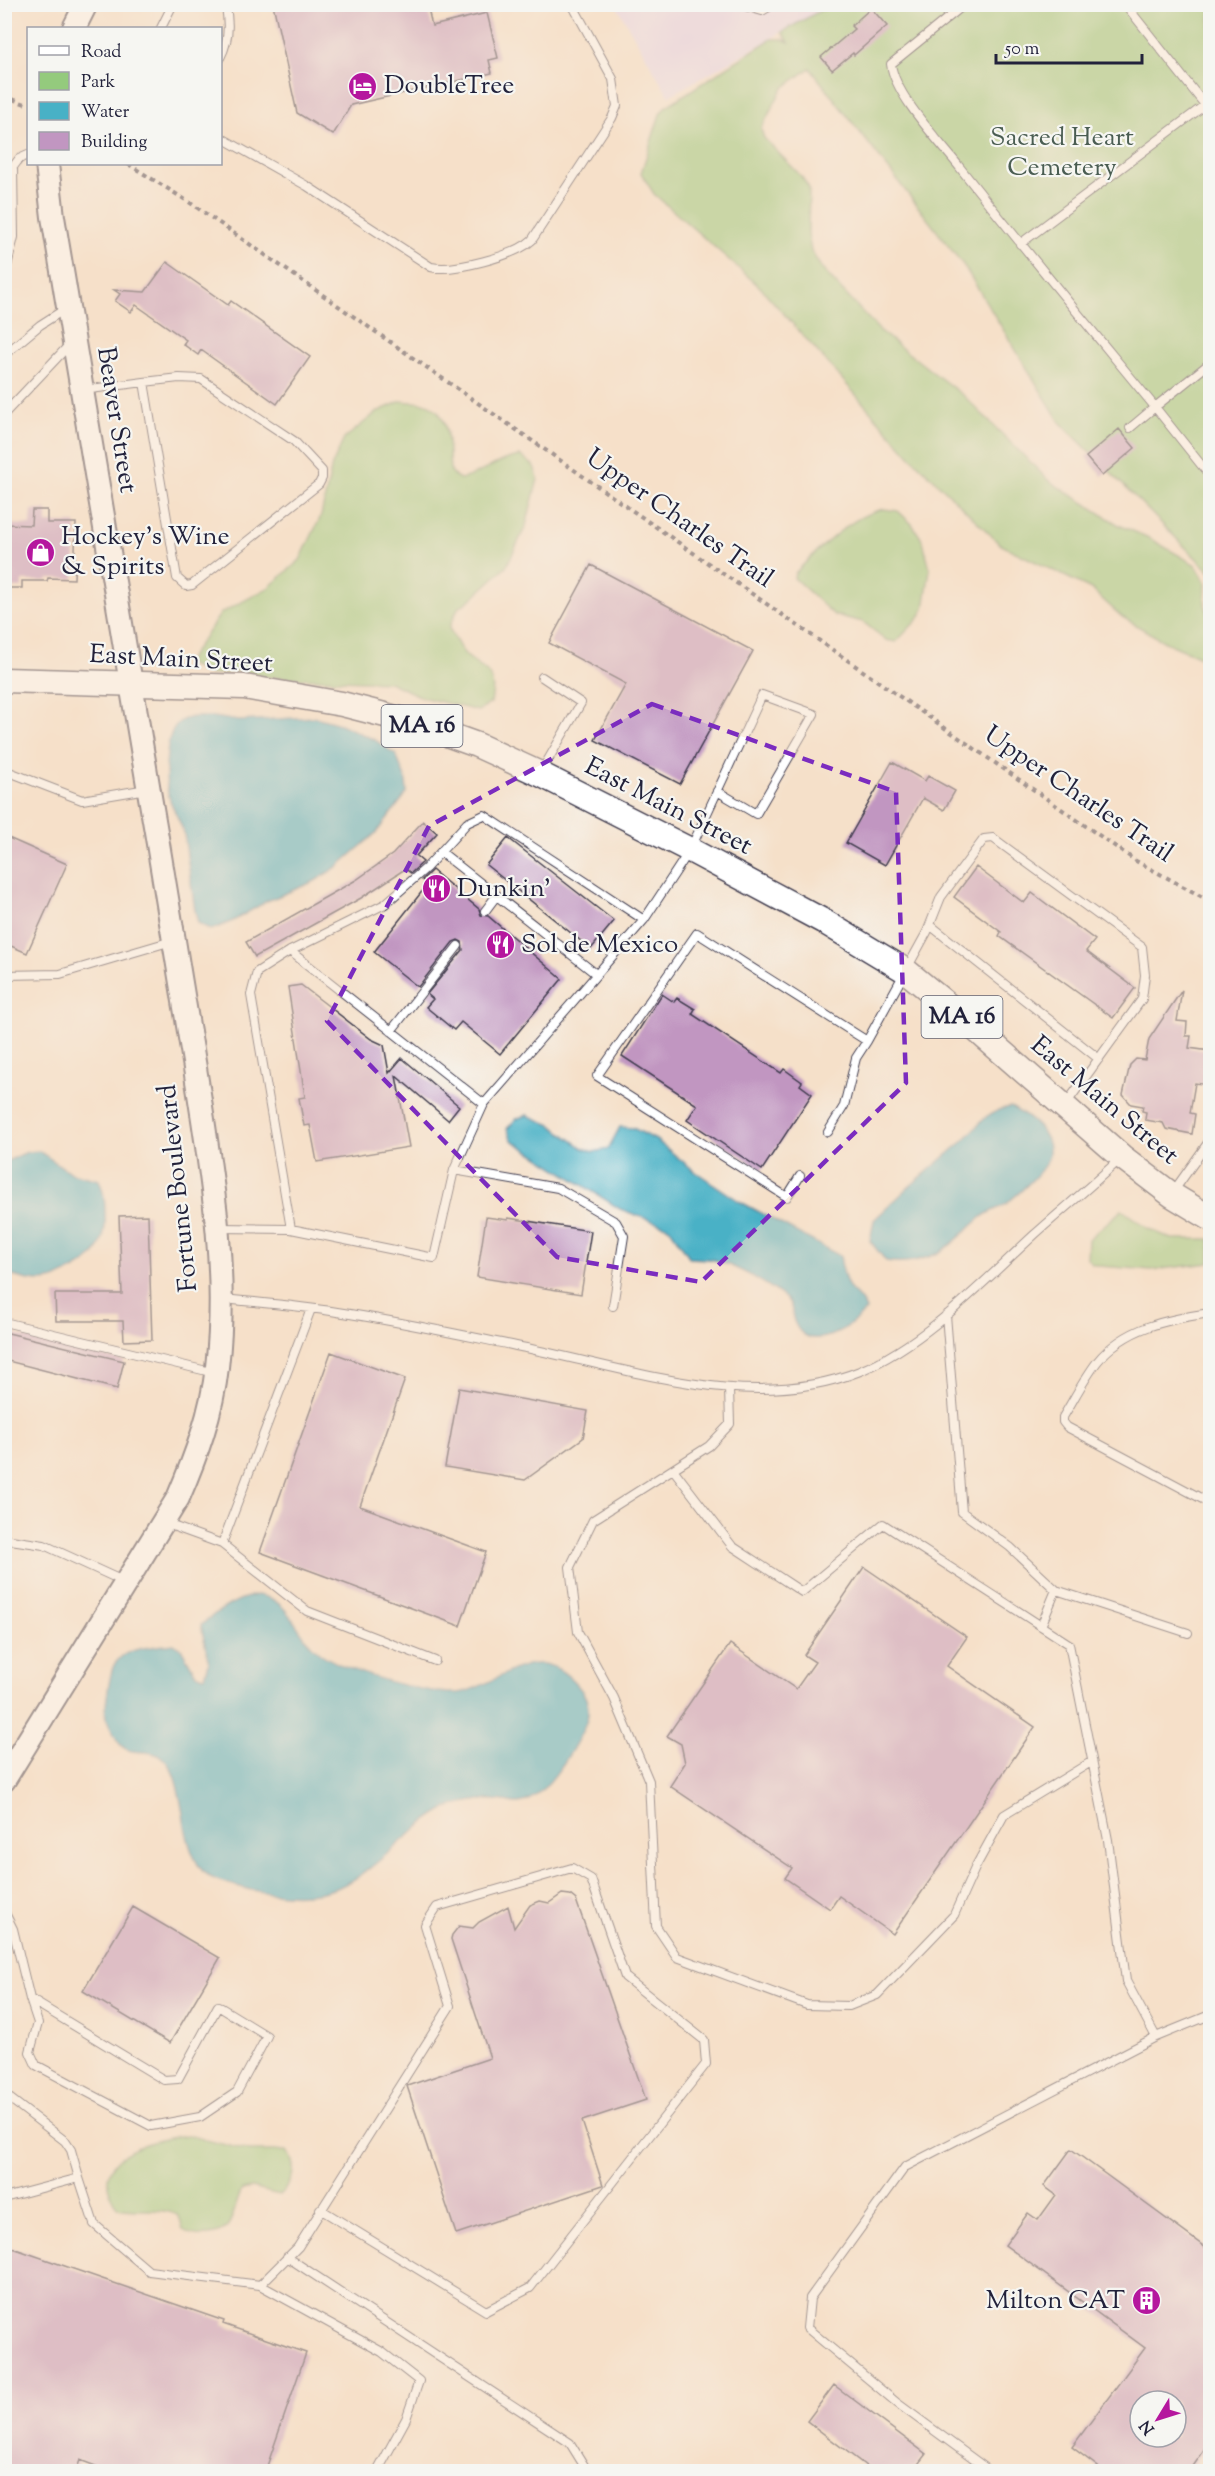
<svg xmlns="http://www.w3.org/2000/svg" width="1215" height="2476" font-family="'Sorts Mill Goudy',serif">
<rect width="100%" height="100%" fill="#f6f6f2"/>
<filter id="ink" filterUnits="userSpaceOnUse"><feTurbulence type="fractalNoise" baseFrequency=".0167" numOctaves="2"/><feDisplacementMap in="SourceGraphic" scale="12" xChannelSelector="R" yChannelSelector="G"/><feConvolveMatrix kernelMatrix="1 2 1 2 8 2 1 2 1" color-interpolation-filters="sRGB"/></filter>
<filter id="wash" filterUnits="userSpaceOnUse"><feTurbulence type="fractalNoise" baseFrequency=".008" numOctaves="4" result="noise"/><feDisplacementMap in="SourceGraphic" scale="24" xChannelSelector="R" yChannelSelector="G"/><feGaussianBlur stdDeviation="1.35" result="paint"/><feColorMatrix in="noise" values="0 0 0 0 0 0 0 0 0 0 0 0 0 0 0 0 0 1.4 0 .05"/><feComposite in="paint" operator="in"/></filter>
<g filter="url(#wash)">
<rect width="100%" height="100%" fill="#f5e0c9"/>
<path fill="#e3d3f2" d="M616,5H830L669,96Z"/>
<path fill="#94ca7d" stroke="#5b765c" stroke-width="1.5" d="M830,5H1210V572L1060,422L964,266L810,68L782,89L761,129L764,138L801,176L809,188L808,234L811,251L822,269L881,332L965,397L1049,481L1119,525L1149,538L1196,565L1206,583L1205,605L1210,617V664L1205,659L1165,642L1122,617L1091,589L1001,545L912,458L760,287L654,194L641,173L660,114L665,107L771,39H782L789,42L782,32Z
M401,401C408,402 417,402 424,403C451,410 448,448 450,469L453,475L460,479C482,475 498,458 521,456L534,466L538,479L526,526L506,567L470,600L458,608L449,628C454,636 458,646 464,653C483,674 498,667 491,703L478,711L422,697L389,682L267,677L240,671L211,675L186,663L221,613L268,588L300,560L321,516L332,465L344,439L377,412Z
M884,509L898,511L912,524L923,541L930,569L924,609L918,619L896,642L886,640L863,622L834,615L794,578L795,573C817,551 852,514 884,509Z
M1122,1210L1149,1229L1172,1239H1210V1263L1152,1270L1099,1266L1092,1264L1087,1258L1088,1239Z
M187,2135L249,2151H287C298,2168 294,2182 279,2195L252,2188L242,2190C232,2209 235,2233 209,2235C198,2236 192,2236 183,2230L179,2216C161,2206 138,2213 118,2208C82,2157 149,2140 187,2135Z"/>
<path fill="#48b1c6" stroke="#356a80" stroke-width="1.5" d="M214,717L238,721L315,717L340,724L375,740L396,755L406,780L407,793L376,833L337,867L315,881L267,901L233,921L211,930L198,923L195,911L184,834C181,822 174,812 170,800C164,783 164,735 178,723C187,715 203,717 214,717Z
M1011,1107C1028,1117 1052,1132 1049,1155C1047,1169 1017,1195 1006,1204C999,1209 989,1211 982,1217C966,1230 950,1249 931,1256C915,1262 902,1264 886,1261L870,1241L874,1220L910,1186L961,1143L987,1116L1001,1109Z
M527,1115L551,1125L583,1148L594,1152L608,1149L620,1127L633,1128L656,1140L696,1172L739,1201L840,1256C842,1267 844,1281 851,1290C858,1297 862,1300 866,1310C851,1328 808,1357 794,1321C790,1310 795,1306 784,1297C766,1283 739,1268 718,1261C710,1258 699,1259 690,1258L669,1227L620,1209L512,1140L507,1129L516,1119Z
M39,1151L71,1173L99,1180C104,1191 105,1200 105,1212C107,1244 97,1259 67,1273C61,1275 55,1280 50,1280C33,1283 19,1278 5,1273V1162L27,1152Z
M257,1595C291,1598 295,1635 320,1653C344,1671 402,1686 432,1691C443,1693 456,1695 467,1691C510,1677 539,1640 578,1686C590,1699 591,1714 583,1730C573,1750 543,1802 518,1803C510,1803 502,1800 494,1800C479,1799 456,1803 442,1811C425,1820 410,1834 395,1847C353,1884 331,1900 273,1893C263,1892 253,1891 244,1888C231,1884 209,1881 201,1869C181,1841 186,1804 173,1773C159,1739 133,1761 120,1744C115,1738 109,1725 106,1718C104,1711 110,1673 114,1665C114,1664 121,1657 122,1656C135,1647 158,1646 174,1644L182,1650L196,1674L205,1676L209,1663L201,1625C216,1612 237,1598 257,1595Z"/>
<g id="blocks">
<path fill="#c196c1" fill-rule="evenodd" d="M273,4H427L432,26L487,13L498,58L489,60L492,73L351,105L333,135L297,113Z
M871,8L887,26L854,55L853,53L832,70L821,57L854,29L851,26Z
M167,262L228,305L231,301L310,357L277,404L201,350L198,355L183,344L186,340L136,305L131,312L115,301L120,294L114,290L145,292Z
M1119,429L1135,448L1102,476L1086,457Z
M32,510H47V523H76L74,579L48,578L47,581H22V588H7V580L4,579V524L31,525Z
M591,565L753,651L680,784L595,740L626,684L549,643Z
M892,762L925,781L928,776L955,791L944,810L923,798L885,865L846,843Z
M423,821L437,833L416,856L423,862L411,873L405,869L361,898L255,957L246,942L356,880L393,854Z
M4,836L67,864L27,953L4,943Z
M508,838L614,921L591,949L486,865Z
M976,867L1024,903L1032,893L1095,940L1086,951L1135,988L1113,1018L999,936L1001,932L954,897Z
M432,870L479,909L481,915L488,916L562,979L500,1054L461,1022L454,1030L426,1007L433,999L427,994L463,950L462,942L458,940L453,942L418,987L374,952L428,884L422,880Z
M301,985L371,1039L384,1045L389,1073L402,1058L459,1106L448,1120L396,1076L409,1147L317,1162L310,1125L304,1126L299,1098L305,1097L288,987Z
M1182,990L1177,1021L1187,1022L1186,1036H1191L1189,1048L1210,1051L1209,1085L1195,1083L1190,1113L1195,1114L1192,1134L1166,1129L1163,1123L1145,1120L1146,1112L1142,1111L1143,1106L1131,1104L1123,1095L1130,1065L1136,1059L1145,1060L1149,1039Z
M662,994L674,1002L677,998L695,1009L692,1014L781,1073L784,1069L802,1082L800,1085L812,1094L762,1170L687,1120L697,1105L622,1056Z
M148,1215L152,1340L124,1341L123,1321H56L55,1294H122L119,1216Z
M486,1217L508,1220V1218L591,1231L581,1294L477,1277Z
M4,1332L124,1361L117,1389L4,1360Z
M331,1352L405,1379L360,1506L486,1552L460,1626L260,1552Z
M459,1388L588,1411L583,1438L525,1480L445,1467Z
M864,1567L967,1637L947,1666L1035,1727L893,1934L839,1896L830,1909L785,1878L792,1868L670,1786L685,1763L681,1744L667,1736L730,1644L796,1689L815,1662L804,1655Z
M562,1894L570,1895L576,1900L646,2100L582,2121L603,2185L456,2234L407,2086L490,2058L451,1939L452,1935L459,1926L473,1928L479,1922L508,1906L514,1928L530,1905L540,1901L549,1903Z
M133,1907L220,1958L170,2043L83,1991Z
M1071,2149L1210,2251V2442L1189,2472H1105L1072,2447L1145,2348L1005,2245L1028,2213L1038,2220L1056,2195L1044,2186ZM1140,2401H1176V2437H1140Z
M4,2245L224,2321L223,2324L306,2353L265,2472H111L80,2460L76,2472H4Z
M834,2385L926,2454L912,2472H874L807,2421Z"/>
</g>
</g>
<g filter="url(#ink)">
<use href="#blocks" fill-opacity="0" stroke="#423e50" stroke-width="1.5"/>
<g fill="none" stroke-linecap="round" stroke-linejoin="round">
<defs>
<path id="lane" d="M738,4L762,11L774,4
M965,4L891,64C895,96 941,143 961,169C1025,250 1090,328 1155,407L1130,428
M161,28L173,4
M220,58C229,41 230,24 225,4
M1210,100L1205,105L1210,112
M220,137L307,186L431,267C453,272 515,256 532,240L612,118L617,106L613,79L572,4
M1020,244L1205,105L1125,4
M4,278L14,237L13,167L19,159L28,155
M4,355L40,325L65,309
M1210,363L1155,407L1210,476
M83,390L144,382L177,578L186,586L192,585L319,484L322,478V471L294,441L201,379L179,378L144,382
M4,414L71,343
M4,770L82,800L147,789
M541,772L581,703L542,677
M441,852L596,974
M485,911L497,895
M930,925L1099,1059
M290,951L484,1104
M4,975L60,974L172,941
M391,1031L458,946
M867,1041L927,932L941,897L984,839L993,838L1142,947L1145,975L1142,999L1066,1104
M454,1170L558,1188L616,1222L624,1236L613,1306
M800,1176L787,1197L597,1076L697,933L867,1041L856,1058L844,1106L828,1132
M1173,1192L1210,1140
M219,1228L291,1229L434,1258L454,1170L484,1104L644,920L690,850L762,695L814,714L756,814L717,791
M291,1229L251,995L257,972L290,951L385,904L426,868L467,823L484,815L644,920
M224,1299C262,1303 300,1306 337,1312C397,1321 457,1334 516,1346C625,1367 751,1415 860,1371C925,1344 983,1282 1034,1235C1062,1210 1091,1186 1119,1160
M1210,1313C1169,1319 1125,1327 1097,1362C1084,1379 1074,1399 1063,1417V1422L1067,1427L1210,1503
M946,1315L962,1512L1010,1547L1056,1590L1188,1633
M4,1322L215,1373
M729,1388L730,1424L709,1446L593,1520L570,1567L578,1632L614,1698L649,1781L656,1926L677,1957L807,2005L849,2006L877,1995L954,1915L976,1866L1004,1815L1091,1762
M673,1469L732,1546L802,1592L883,1524L1069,1644L1108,1840L1126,1981L1156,2037
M164,1523L222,1544L311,1309
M4,1539L44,1545L125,1582
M222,1544L307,1611L435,1661
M1041,1626L1056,1590
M4,1911L13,1929L30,1999L38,2023L30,2052L36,2065L151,2126L200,2117L237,2092L267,2036L218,2006L178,2079L164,2080L30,1999
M4,2094L65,2141L71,2150L79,2178L4,2198
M79,2178L94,2224L149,2271L260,2285L298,2247L450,2006L425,1925L437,1907L572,1868L591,1879L625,1977L704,2040L706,2064L530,2288L486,2311L320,2209
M287,2257L570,2443L588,2472
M260,2285L382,2352L419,2381L406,2419L377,2472
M991,2472L897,2403L807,2328L810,2298L905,2167L1156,2037L1210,2015"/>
<path id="secondary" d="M74,28L86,4
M4,1780L178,1498C196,1456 212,1413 217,1367C229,1267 210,1166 195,1068C180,975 165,883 149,791C118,600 85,409 53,217L47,164"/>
<path id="primary" d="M4,680L244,687L342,704L416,723L477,745L540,774L690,850L823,921L906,971L956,1012L1122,1157L1172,1195L1210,1218"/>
</defs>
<use href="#lane" stroke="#423e50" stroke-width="10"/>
<use href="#secondary" stroke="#423e50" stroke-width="26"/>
<use href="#primary" stroke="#423e50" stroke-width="27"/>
<path stroke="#423e50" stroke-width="4" stroke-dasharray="4.5 4.5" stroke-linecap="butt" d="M4,96L28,105
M128,164L189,202L1136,861L1210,901"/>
<use href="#lane" stroke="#fff" stroke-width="8"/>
<use href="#secondary" stroke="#fff" stroke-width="22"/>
<use href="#primary" stroke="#fff" stroke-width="24"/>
</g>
</g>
<path d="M0 0H1215V2476H0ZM652,704L896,792L906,1083L701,1282L557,1257L327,1021L429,826Z" fill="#f5e0c9" fill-opacity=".55" fill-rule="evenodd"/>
<path fill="none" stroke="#7b2cbf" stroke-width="4.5" stroke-dasharray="12 8" stroke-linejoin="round" d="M652,704L896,792L906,1083L701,1282L557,1257L327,1021L429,826Z"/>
<defs>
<symbol id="hotel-disc" viewBox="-11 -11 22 22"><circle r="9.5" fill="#b5179e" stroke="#f6f6f2"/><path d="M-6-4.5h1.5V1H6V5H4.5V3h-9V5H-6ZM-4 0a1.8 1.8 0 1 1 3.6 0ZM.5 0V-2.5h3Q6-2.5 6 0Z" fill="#fff"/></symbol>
<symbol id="shop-disc" viewBox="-11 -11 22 22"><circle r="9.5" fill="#b5179e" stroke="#f6f6f2"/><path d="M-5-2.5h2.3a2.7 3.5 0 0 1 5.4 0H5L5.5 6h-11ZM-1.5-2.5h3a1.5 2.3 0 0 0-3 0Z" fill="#fff"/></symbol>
<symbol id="restaurant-disc" viewBox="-11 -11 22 22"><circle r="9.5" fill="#b5179e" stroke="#f6f6f2"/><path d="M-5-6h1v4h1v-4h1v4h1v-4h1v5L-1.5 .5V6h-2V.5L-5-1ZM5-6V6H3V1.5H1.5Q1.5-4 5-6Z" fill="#fff"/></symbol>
<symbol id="building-disc" viewBox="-11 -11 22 22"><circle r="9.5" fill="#b5179e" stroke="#f6f6f2"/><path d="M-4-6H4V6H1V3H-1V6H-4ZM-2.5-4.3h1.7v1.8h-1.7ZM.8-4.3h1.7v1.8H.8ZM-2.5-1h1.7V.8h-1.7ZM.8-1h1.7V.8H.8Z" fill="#fff"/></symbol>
</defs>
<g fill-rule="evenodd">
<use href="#hotel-disc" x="346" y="70" width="33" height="33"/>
<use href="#shop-disc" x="24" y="536" width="33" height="33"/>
<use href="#restaurant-disc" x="420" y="872" width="33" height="33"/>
<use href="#restaurant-disc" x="484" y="928" width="33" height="33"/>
<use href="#building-disc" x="1130" y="2284" width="33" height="33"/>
</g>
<g text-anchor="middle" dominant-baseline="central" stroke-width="4.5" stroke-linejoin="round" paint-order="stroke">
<g fill="#f6f6f2" stroke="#626272" stroke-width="1.5">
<rect x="381.5" y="705" width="81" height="42" rx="4.5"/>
<rect x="921.5" y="996" width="81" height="42" rx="4.5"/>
</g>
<g font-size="24" font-weight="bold" fill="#22223b">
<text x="422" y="726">MA 16</text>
<text x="962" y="1017">MA 16</text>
</g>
<g font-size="26" fill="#22223b" stroke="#f6f6f2" text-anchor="start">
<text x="384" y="86">DoubleTree</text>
<text x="61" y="537">Hockey's Wine<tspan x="61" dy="30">&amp; Spirits</tspan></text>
<text x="457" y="889">Dunkin'</text>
<text x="521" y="945">Sol de Mexico</text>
<text x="1125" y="2301" text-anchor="end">Milton CAT</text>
</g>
<g font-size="26" fill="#4a5d52" stroke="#f6f6f2">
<text x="1062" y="138">Sacred Heart<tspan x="1062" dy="30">Cemetery</tspan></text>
</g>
<g font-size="26" fill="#22223b" stroke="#f6f6f2">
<text transform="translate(116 420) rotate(81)">Beaver Street</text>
<text transform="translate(679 519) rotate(35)">Upper Charles Trail</text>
<text transform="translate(181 660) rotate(3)">East Main Street</text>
<text transform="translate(1078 795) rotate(34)">Upper Charles Trail</text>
<text transform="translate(668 807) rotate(27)">East Main Street</text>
<text transform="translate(1104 1101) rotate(40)">East Main Street</text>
<text transform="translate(179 1188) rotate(-96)">Fortune Boulevard</text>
</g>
</g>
<rect width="1215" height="2476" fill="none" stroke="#f6f6f2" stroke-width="24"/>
<rect x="27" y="27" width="195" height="138" fill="#f6f6f2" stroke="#a1a1a9" stroke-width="1.5"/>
<rect x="39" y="46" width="30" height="9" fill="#ffffff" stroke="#a1a1a9" stroke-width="1.5"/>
<text x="81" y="57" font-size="18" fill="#22223b">Road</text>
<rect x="39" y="72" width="30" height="18" fill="#94ca7d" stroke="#a1a1a9" stroke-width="1.5"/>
<text x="81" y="87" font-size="18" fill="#22223b">Park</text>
<rect x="39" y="102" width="30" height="18" fill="#48b1c6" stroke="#a1a1a9" stroke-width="1.5"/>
<text x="81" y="117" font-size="18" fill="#22223b">Water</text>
<rect x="39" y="132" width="30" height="18" fill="#c196c1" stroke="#a1a1a9" stroke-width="1.5"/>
<text x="81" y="147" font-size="18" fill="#22223b">Building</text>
<g transform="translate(1158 2419) rotate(232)"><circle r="28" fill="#f6f6f2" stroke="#a1a1a9" stroke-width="1.5"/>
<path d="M0-4.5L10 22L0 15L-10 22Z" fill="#b5179e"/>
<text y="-9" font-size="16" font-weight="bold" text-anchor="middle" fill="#22223b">N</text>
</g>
<path d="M996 54v9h146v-9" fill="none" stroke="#22223b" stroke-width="3"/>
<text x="1005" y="54" font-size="18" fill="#22223b" stroke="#f6f6f2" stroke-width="4.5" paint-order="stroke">50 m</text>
</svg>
